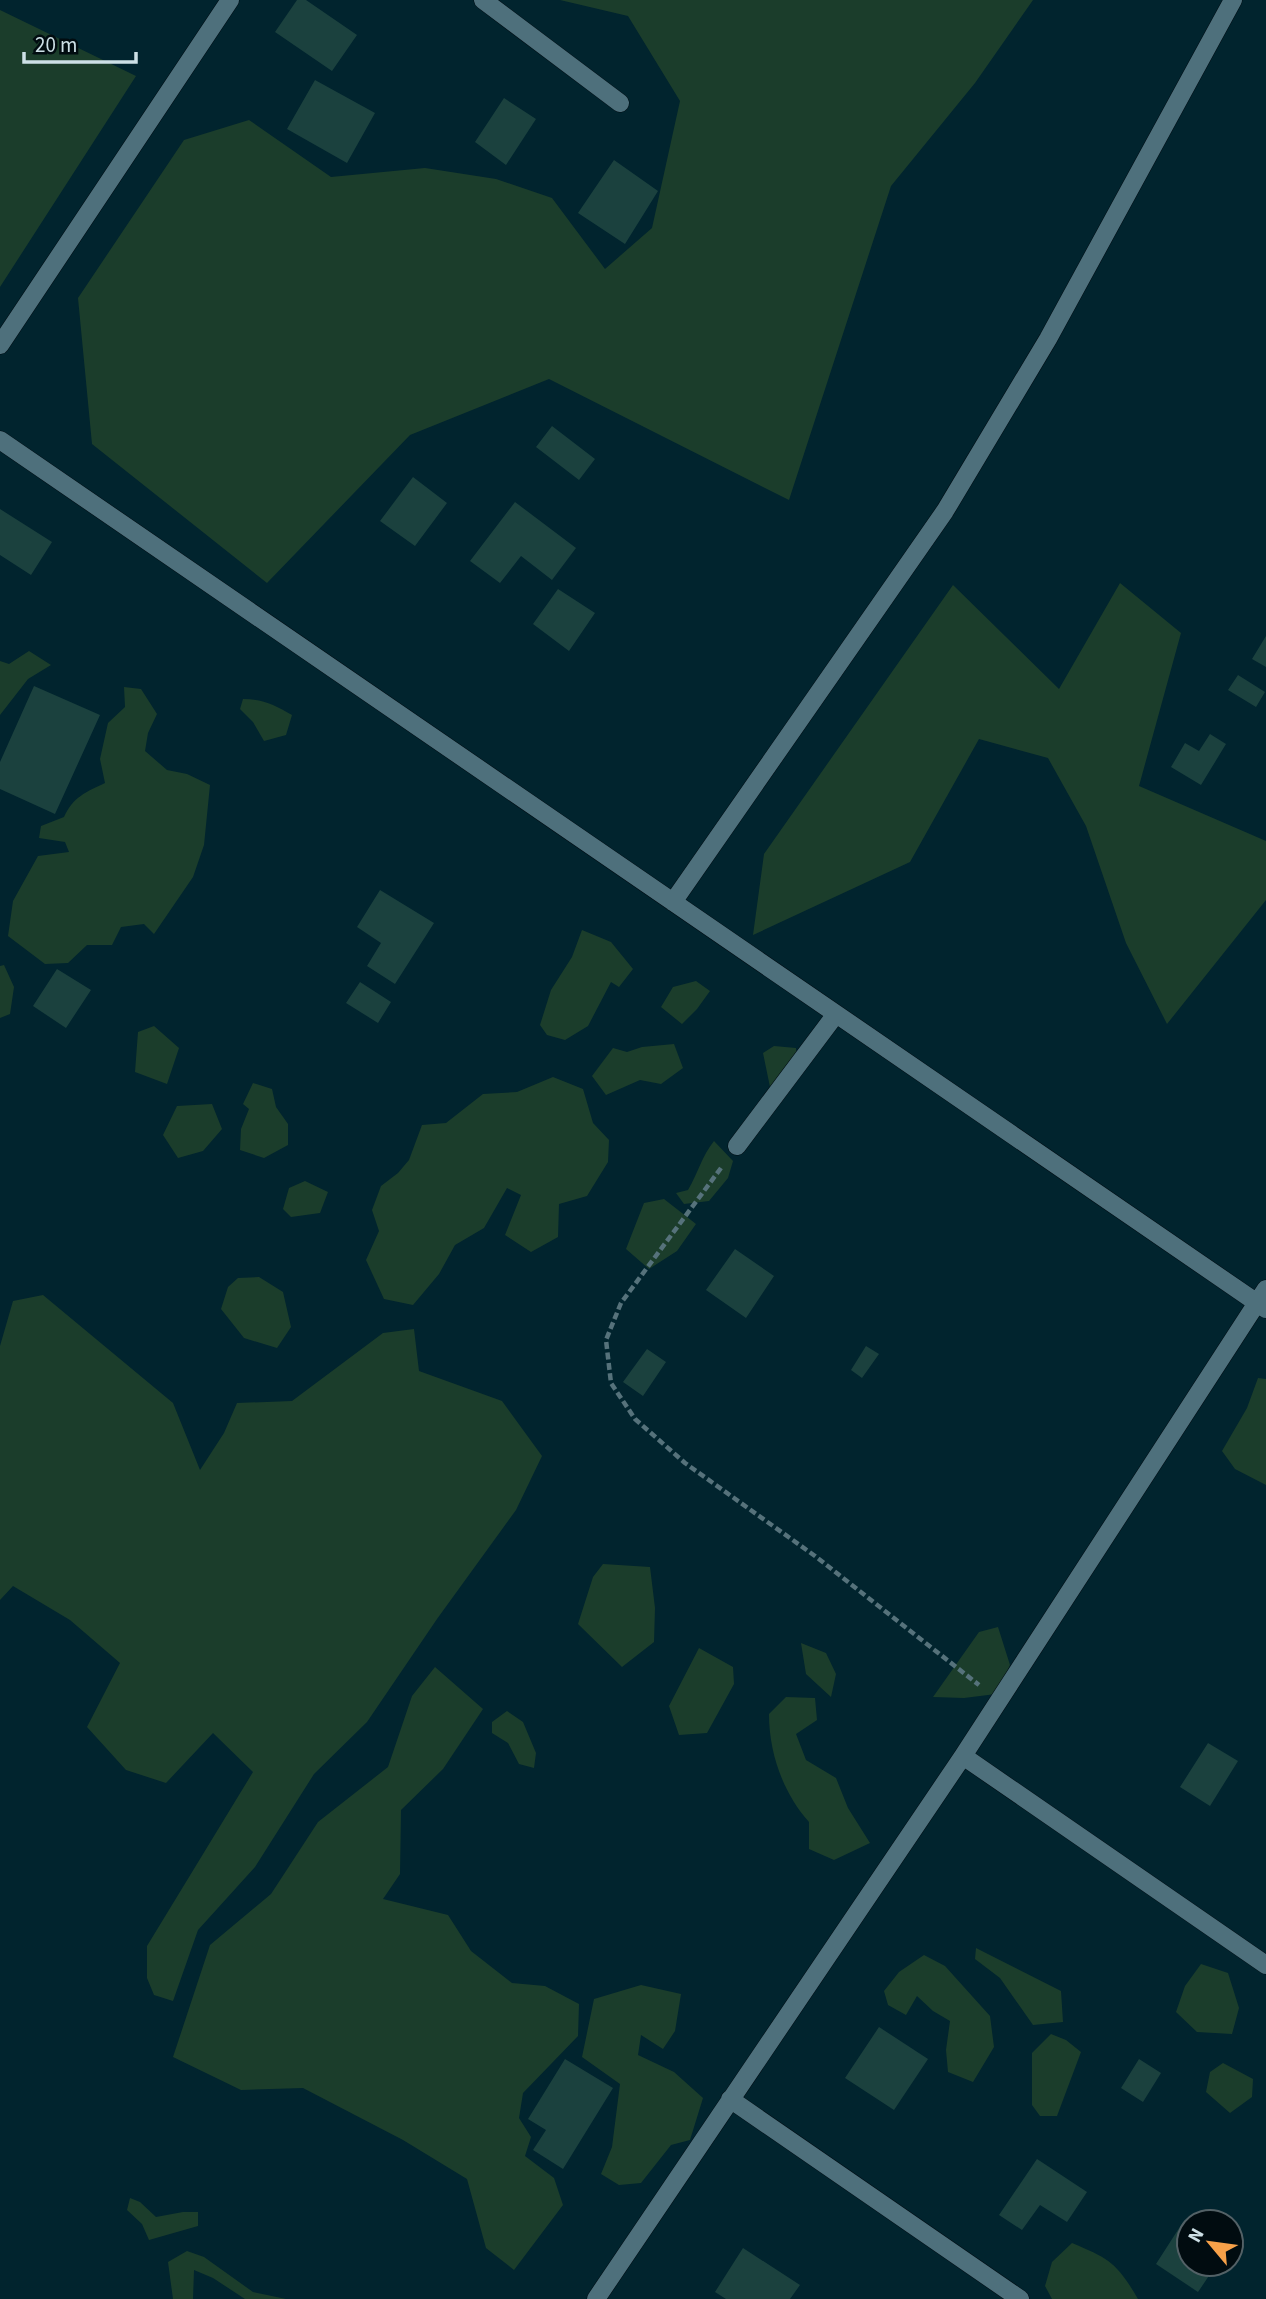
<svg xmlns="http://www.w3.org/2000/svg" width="1266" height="2299" font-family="'Source Sans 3',sans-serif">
<rect width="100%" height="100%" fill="#01242e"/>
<path fill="#1b3d2b" d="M560,0H1033L975,83L891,186L789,500L549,379L410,435L267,583L92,444L78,298L184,140L249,120L331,177L425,168L496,179L552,198L605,269L652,228L680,101L628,16Z
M0,10L136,76L0,287Z
M1120,583L1181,633L1139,786L1266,841V900L1167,1024L1126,943L1086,826L1048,758L979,739L910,862L753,935L764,854L953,585L1059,689Z
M29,651L51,665L28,679L0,715V661L9,664Z
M124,687L141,689L157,714L148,733L145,751L167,770L187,774L210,785L204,845L193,877L154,934L144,924L121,927L112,945H87L68,963L45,964L8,936L13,901L38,856L69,852L65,842L39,838L41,826L64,817C73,797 86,792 105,783L100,759L108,723L125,707Z
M243,699C262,699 275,705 292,715L286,735L264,741L253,722L240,709Z
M582,930L611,942L633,969L619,987L611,982L588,1026L565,1040L547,1035L540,1025L551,990L572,957Z
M4,965L14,987L10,1014L0,1018V966Z
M696,981L710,991L697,1009L682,1024L661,1007L673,987Z
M154,1026L179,1048L167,1084L135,1072L138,1032Z
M674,1044L683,1068L661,1084L640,1080L606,1095L592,1076L613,1048L627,1052L642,1047Z
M774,1046L796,1048L797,1064L770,1087L763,1053Z
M553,1077L583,1089L593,1123L609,1140L608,1162L587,1196L559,1204L558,1237L531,1252L505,1235L521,1195L507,1188L484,1228L455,1245L439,1274L413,1305L384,1299L366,1260L379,1231L372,1210L381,1186L398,1173L409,1160L422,1125L446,1123L483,1094L517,1092Z
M253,1083L272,1089L276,1107L288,1124V1145L264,1158L240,1150L241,1129L249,1109L243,1104Z
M212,1104L222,1129L203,1151L178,1158L163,1135L177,1106Z
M714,1141L733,1161L728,1178L709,1201L684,1204L676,1193L688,1190C698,1173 702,1156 714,1141Z
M305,1181L328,1192L320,1213L291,1217L283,1209L289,1188Z
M664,1199L696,1224L677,1251L649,1269L626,1249L644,1203Z
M259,1277L283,1292L291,1327L277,1348L244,1338L221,1309L228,1287L238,1278Z
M43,1295L173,1403L200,1470L224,1433L237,1403L292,1401L383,1333L414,1329L419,1371L502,1401L542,1456L516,1510L437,1619L367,1722L314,1774L255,1867L198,1930L173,2001L154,1995L147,1978V1946L253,1772L213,1733L166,1783L126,1770L87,1727L120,1663L70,1620L13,1586L0,1600V1346L13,1301Z
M1258,1378L1266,1379V1485L1235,1469L1222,1451L1247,1408Z
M603,1564L650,1567L655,1608L654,1642L622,1667L578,1624L593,1577Z
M998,1627L1010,1665L996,1694L964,1698L933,1697L979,1632Z
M801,1643L826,1653L836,1674L831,1697L806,1674Z
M699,1648L733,1667L734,1684L707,1733L679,1735L669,1706Z
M435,1667L483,1709L443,1769L401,1810L400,1874L383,1899L448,1915L471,1951L512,1983L545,1986L579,2004L578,2036L523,2093L519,2118L531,2137L525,2156L554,2178L563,2205L514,2270L486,2248L467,2179L403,2140L303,2088L241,2090L173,2057L210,1945L271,1894L318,1822L388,1767L412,1696Z
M786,1697L815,1698L817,1720L796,1734L806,1760L836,1778L848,1808L870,1843L834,1860L809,1849V1822C783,1793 769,1753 769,1714Z
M507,1711L523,1722L536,1753L534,1768L519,1764L508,1743L492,1733V1722Z
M976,1948L1061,1991L1063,2022L1033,2025L1000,1978L975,1959Z
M924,1955L945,1966L990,2016L994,2047L973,2082L948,2072L946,2050L950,2021L933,2011L917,1996L906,2015L888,2005L884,1991L899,1972Z
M1201,1964L1228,1973L1239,2008L1232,2034L1197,2032L1176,2012L1185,1986Z
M641,1985L681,1994L675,2031L663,2049L641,2035L638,2055L674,2072L703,2098L690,2140L671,2145L641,2183L619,2185L601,2174L612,2147L620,2084L582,2057L594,1999Z
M1051,2034L1066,2040L1081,2052L1057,2116H1040L1032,2105V2053Z
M1223,2063L1253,2079L1252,2097L1230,2113L1206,2092L1210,2072Z
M130,2198L140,2202L156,2217L183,2212H198V2226L149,2240L142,2224L127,2210Z
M1072,2243C1110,2259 1117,2263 1138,2299H1052L1045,2286L1052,2262Z
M187,2251L204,2257L253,2292L286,2299H245L213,2278L194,2270L193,2299H173L168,2262Z"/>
<path fill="#1b413e" d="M297,0H306L357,35L332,71L275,32Z
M315,80L375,113L347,163L287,129Z
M504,98L536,119L506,165L475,142Z
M614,160L658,191L625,244L578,213Z
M552,426L595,459L579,480L536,447Z
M413,477L447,503L415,546L380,521Z
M515,502L576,548L552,580L521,556L500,583L470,561Z
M0,509L52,542L31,575L0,555Z
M558,589L595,613L569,651L533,624Z
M1266,636V667L1252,659Z
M1238,675L1265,692L1256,707L1228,690Z
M34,686L100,715L55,814L0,789V762Z
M1210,734L1226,744L1201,785L1171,767L1185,743L1199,751Z
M380,890L434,923L395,984L367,966L381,943L357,927Z
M57,969L91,990L66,1028L33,1006Z
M360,982L391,1002L378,1023L346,1003Z
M735,1249L774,1276L746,1318L706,1290Z
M866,1346L879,1354L862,1378L851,1370Z
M647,1349L666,1362L643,1396L623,1382Z
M1208,1743L1238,1761L1210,1806L1180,1787Z
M879,2027L928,2059L894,2110L845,2078Z
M565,2059L613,2088L563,2169L533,2150L546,2130L528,2119Z
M1139,2059L1161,2073L1143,2102L1121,2088Z
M1037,2159L1087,2192L1067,2222L1040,2205L1022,2230L999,2215Z
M1183,2222L1189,2227V2264H1217L1198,2292L1156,2264Z
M743,2248L800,2285L790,2299H726L715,2292Z"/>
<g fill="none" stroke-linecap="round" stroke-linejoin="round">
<defs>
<path id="lane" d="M483,0L620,103"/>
<path id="street" d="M0,345L230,0
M0,440L1266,1309
M673,902L945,511L1048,339L1233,0
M737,1146L836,1014
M963,1756L1266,1965
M730,2099L1020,2299
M596,2299L963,1756L1266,1289"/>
</defs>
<use href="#lane" stroke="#000d14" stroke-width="19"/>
<use href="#street" stroke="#000d14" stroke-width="19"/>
<path stroke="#56727b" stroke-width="4.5" stroke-dasharray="7 3.5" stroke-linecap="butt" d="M721,1168L621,1303L606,1340L611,1383L635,1419L685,1463L815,1556L979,1685"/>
<use href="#lane" stroke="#4e707c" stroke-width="18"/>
<use href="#street" stroke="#4e707c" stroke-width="18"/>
</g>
<g transform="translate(1210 2243) rotate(299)"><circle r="33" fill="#010c10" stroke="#536166" stroke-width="2"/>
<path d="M0-5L12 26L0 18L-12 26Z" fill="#f7a149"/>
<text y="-10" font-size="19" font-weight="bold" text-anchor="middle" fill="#cde0e6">N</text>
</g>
<path d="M24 52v10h112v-10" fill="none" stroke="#cde0e6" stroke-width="3.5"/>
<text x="35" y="52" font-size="21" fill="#cde0e6" stroke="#010c10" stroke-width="5" paint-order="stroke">20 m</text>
</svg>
